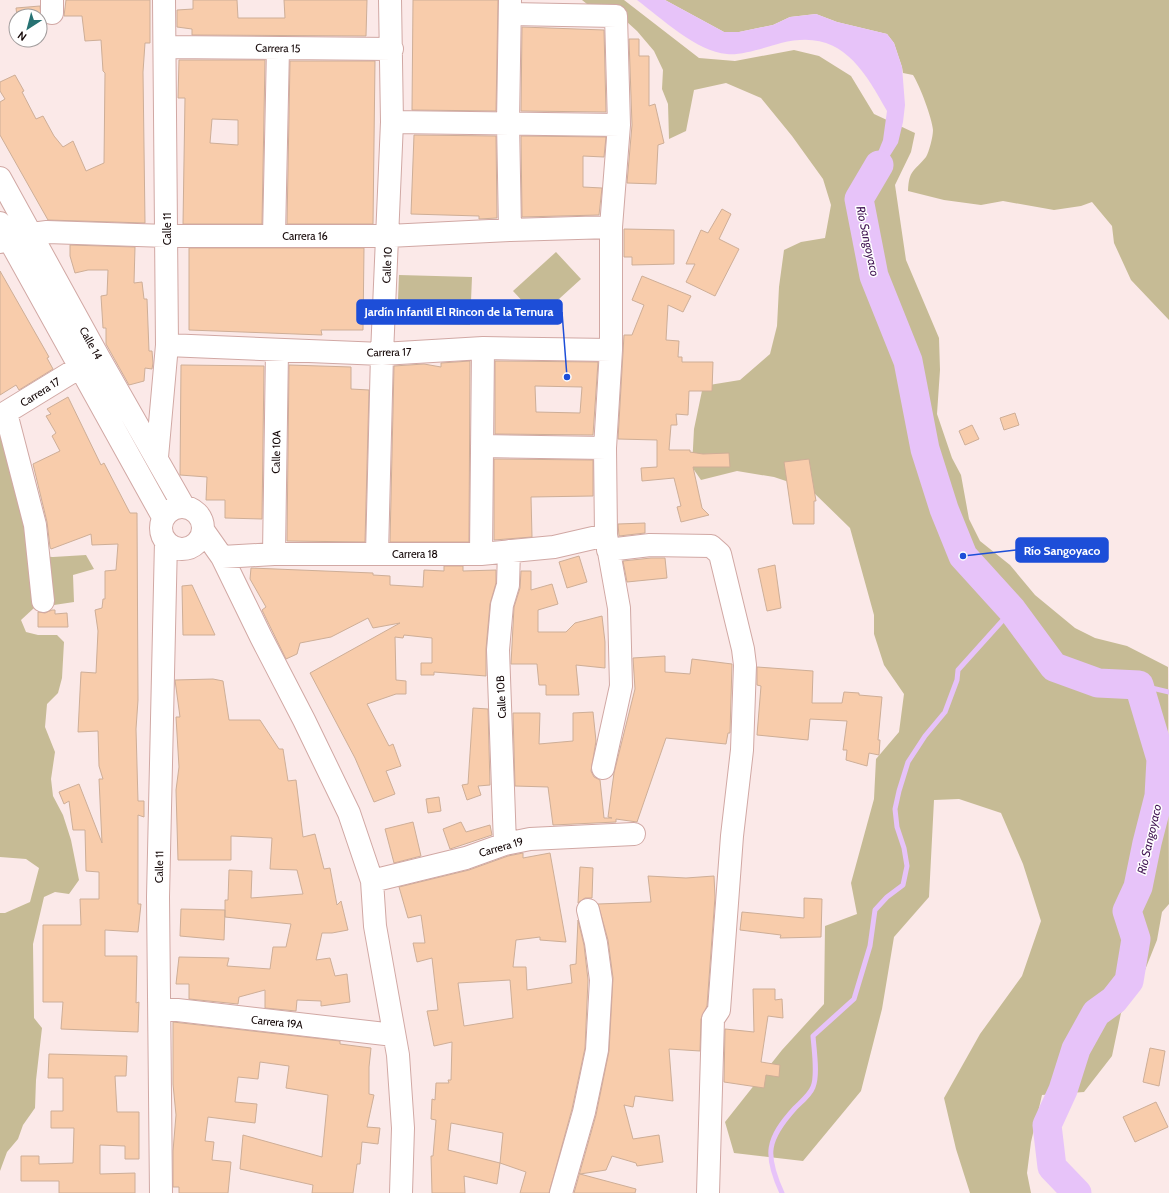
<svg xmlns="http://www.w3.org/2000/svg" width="1169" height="1193" font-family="Cabin,sans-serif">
<rect width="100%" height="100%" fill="#fbe9e8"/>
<path fill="#c6bb95" d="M582,0H624L699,58L735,61L794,50L819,56L851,76L874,114L915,133L911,152L895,185L906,260L939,338L940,370L937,414L952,458L961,475L969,519L980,541L1010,565L1035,595L1075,628L1095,638L1127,646L1168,667L1169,904L1162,912L1157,940L1135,995L1121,1013L1112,1056L1084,1092L1042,1095L1031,1142L1027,1173L1031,1193H970L956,1149L944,1098L980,1034L1022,976L1041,921L1023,864L1001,813L959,799L934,800L929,897L894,937L882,1009L861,1091L803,1161L734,1153L725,1122L782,1050L824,1004L825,926L857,914L851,883L874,799L876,759L899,732L904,694L884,665L874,634V615L850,528L810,489L774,477L737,471L701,480L692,467L694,429L703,386L740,380L770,354L777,326L779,287L784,250L801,242L825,238L831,205L823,179L792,136L761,98L726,83L694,90L686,131L669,139L668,104L662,89L663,70L654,51L637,31L616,12L592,8Z
M665,0H1169V320L1131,280L1114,243L1112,226L1092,202L1081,206L1054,210L1003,201L981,205L944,200L908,191C909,169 914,172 926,157C929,152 933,137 933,130C932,118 920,86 913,75L903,73L902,67L894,43L887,34L837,22L816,14L790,17L773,25L739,32H724Z
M556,252L581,279L538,318L513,291Z
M399,275L472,277L470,325L397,323Z
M3,434L36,556L53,557L86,555L94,569L73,575L74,602L34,608L21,620L26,632L38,635H57L64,642L62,678L58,693L47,704L45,727L55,752L51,779L53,796L63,815L71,840L79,880L69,894L55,892L44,897L33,944L34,1018L42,1028L36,1080L35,1108L23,1125L18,1139L7,1152L0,1171V913H5L30,902L39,868L26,859L0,857V435Z"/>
<path fill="#e7c3f9" d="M637,0H665L724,32H739L773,25L790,17L816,14L837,22L887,34L894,43L902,67L905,105L903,122L898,143L886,162L859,199L883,140L887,111C862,66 839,28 781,43C767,47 740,56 727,54C697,52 661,18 637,0Z"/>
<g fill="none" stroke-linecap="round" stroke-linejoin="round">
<path stroke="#e7c3f9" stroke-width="5" d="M1139,685L1169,692
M1159,796H1169
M782,1193C764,1154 767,1139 795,1108C801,1102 810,1095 813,1087C818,1075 814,1050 813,1036L854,999L870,946L875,910L887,897L903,885L907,866L904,848L897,827L895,809L899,791L908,762L925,736L945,712L957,680L958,670L1012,610"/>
<path stroke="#e7c3f9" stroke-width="29" d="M879,165L859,199L874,276L908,361L925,449L944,509L963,556L1012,610L1054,667L1098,683L1139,685L1161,759L1159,796L1147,843L1138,887L1127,911L1136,939L1129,981L1114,1000L1096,1013L1076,1049L1063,1090L1047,1125L1052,1167L1077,1193"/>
</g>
<path fill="#f8ccab" stroke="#ceae97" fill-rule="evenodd" d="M66,0H150V43H145L143,72L145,223L48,220L0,135V102L5,99L0,91V82L15,75L24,91L22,92L36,119L43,116L54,136L63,147L73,141L86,171L104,163L105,73L103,71L101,40L85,41L82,16H64Z
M193,0H237L238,18H285L284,0H367L366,36L192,35V29L177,27V10L193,9Z
M413,0H498L496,111L412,110Z
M40,6L41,17L17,16L16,8Z
M522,27L604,30L606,112L521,111Z
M629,39H639V56H649V106L655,104L664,143L658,145L656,184L627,183L632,125Z
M179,60H265L262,224H183L185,98H178ZM212,119L238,120V145L210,143Z
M290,61H375L373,224H287Z
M414,135L496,136L497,218L479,219V216L411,214Z
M521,136L606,137L604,157L583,156V187L602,188L599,215L522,217Z
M722,209L731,214L719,239L739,249L715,296L686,282L695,264H686L701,230L708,233Z
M624,229L674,230V264L632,265V257H624Z
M70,245L135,247L134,283L142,282L144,299H147L149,351H152L153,363L152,369L145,368L144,381L129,385L106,344V328H103L101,296L107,295L108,270H88L75,273L70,256Z
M189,248H364L363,330H321L322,335L189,330Z
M0,271L49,357L47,358L53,369L19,390L16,385L0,395Z
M642,276L691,296L683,312L668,305L666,340L679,341L678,357H682V362H713L712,391H689L688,415L676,414L677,425H671L669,450H690V452L703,454L729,453L730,467H693L702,508L709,515L681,522L677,507L681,506L674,478L642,481L641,468L657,467V440L618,439L624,335H632L644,305L632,300Z
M470,361L469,542H390L394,366L424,364L441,367V363Z
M495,361L598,362L593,435L495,434ZM535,386L582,387L580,413L536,412Z
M181,365L264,366L262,519L225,518V500H206L207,477L180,475Z
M289,365L351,367V389L369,390L365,542L287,541Z
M68,397L101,465L104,463L130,513H137L138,700L136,729L138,801H144V817L138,815V904H141L138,932L105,930V956H137L136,1003L139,1002L138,1032L61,1029L63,1002H43V925H81L80,899H99V872L86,871L85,830H73L69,801L64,804L59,792L79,784L102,843L99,779H103L99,766L98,731L78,732L81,672L96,673L98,631L95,610L102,608L103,599H105V571L116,570L118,544L92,545L91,534L51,549L50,547L47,522L33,464L60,451L52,436L56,433L46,416L51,414L47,409Z
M1015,413L1019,425L1004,430L1000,418Z
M972,425L979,439L965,445L959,431Z
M494,459L593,460V496L531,497L532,537L494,540Z
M809,459L816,501H814V524H793L784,462Z
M645,523V533L619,536L618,524Z
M579,556L587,582L567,588L559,562Z
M651,558H665L667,578L627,582L623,561Z
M775,565L781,608L767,611L758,569Z
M444,566H463V571L496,570V583L490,604L486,649V676L434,672V675H421V663H432V638L404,635L403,638L395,637L396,680L406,681V694H396L367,704L389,746L393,744L401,766L386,771L395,794L374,802L355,758L310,673L400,623L373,628L368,618L331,637L300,643L297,654L286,659L262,610L266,607L250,579L251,568L373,573V575L390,576V585L423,587L424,570L444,571Z
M521,571H531V590L552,584L558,604L538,610V632H566L575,623L602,616L605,642V668L576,665L579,695H546V685H539L537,664H511L514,607L520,588Z
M192,585L215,635H183L182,586Z
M52,610H55V614L67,613L68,627H38V612L45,613Z
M665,656V672L690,674L692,659L732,664L730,733H728L726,744L666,738L637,822L616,819V822L553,825L548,787L515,786L513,713H540L539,744L573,741V713L593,712L596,741L591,771L594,777L600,780L604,818H612L608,817L614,773L635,689L633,658Z
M757,667L813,671L812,703H842L844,692L859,693V695L882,697L878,740H880L879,755L869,753L867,766L846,760L847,750H843L847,721L810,719L808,740L757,735L761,686L757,685Z
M213,679L223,681L229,720H260L279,749H283L288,781L296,780L303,837L315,834L324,869L330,868L337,905L341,901L348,930L332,933H322L316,960L330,958L335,976L347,974L350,1002L321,1006V1001L297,1000L296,1011L265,1008V990L239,997L238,1004L189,999V984H176L179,957L229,958L227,966L270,969L273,947H286L291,924L225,917V900H228L229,870L252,871L251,898L303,894L297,870L270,869L272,838L231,836V860H178L176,790L179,767L176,717H180L175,680Z
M473,708L488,709L490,785L478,786L481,795L467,800L462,785L468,784Z
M439,797L441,811L428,813L426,799Z
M413,822L421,856L394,863L385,829Z
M461,822L466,832L490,825L492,835L450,849L443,829Z
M523,853V858L550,853L566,942L540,940V937L516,940L513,967H526L527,990L572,983L570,965L576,964L578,920L584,945L588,980L585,1048L572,1109L549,1193H520L526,1172L500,1163L497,1184L464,1176L465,1193H432L431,1156H433L436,1120L431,1119L432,1099L435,1100L436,1083H449L448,1080H451L452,1042L434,1046L427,1011L438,1010L432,958L417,962L413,943H425L421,915L408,918L399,887L469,870L508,856ZM510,980L513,1018L464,1026L458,983ZM451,1123L503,1133L500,1163L448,1150Z
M580,867L593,868L592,898H585L578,903Z
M648,876L686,878L714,876L715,897L707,1006L701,1019L700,1051L669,1049L673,1101L635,1096L633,1107L624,1105L633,1139L659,1135L663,1162L637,1166L636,1163L612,1156L606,1170L580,1174L636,1189L635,1193H574L596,1115L609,1051L613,978L608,940L598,904L651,902Z
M804,898L822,899L821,937L780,938L781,935L740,930L742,912L804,918Z
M181,909L225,910L224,940L180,936Z
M753,989H775V1000L782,999L783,1018L768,1016L761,1062L780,1065L779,1077L766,1075L764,1088L724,1082L725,1029L754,1032Z
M173,1022L340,1041V1044L371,1048L369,1067V1094L374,1095L367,1127L380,1128L378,1144L362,1142L360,1164H357L353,1193H312L313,1185L240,1169L243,1135L322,1157L328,1095L286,1088L289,1066L260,1062L258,1079L238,1077L235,1102L257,1104L255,1123L208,1117L205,1141L214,1142L212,1160L231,1162L228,1193H179V1187H173V1151L176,1115L173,1084Z
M1150,1048L1165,1051L1159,1086L1143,1082Z
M49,1054L127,1056L126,1076H115L117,1112H139V1159H125V1146L100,1145V1174L135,1173V1193H59V1181H21V1156H39V1164L73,1163L74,1128H51V1111H63V1078H48Z
M1156,1102L1168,1127L1135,1142L1123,1117Z"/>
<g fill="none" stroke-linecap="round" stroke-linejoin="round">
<defs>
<path id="minor" d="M52,13V0
M510,14L616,16L619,125L611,227V350L605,448L606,535L619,608L621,686L603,768
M165,47L392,49
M392,122L619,125
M0,178L98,356L184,507
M0,223L163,517
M510,230L508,122L510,0
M274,236L278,48
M0,242L8,237L47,232L167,236H388L510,230L611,227
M167,345L382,354L483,348L611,350
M6,413L35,525L43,601
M0,416L80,367
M482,446L605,448
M157,457L167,345L164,0
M161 528a21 21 0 1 1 42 0a21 21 0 1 1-42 0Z
M203,530L222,557L261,637L304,720L349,813L372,881L375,926L398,1055L403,1128L401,1193
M608,550L650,545L711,546L720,554L743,649L745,665L742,750L732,836L719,1010L713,1019L708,1193
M274,554L277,350
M377,554L382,354L392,122L390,0
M481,554L483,348
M222,557L274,554H481L554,547L606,535
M505,844L498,650L502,605L508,585L509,551
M372,881L466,858L505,844L530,839L634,834
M160,1008L394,1035
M161,1193L158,897L166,541
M561,1193L584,1112L597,1050L601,980L596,943L588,910"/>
</defs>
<use href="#minor" stroke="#d1a8a4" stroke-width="24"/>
<use href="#minor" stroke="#fff" stroke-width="22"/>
</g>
<g text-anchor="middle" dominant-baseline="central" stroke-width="3" stroke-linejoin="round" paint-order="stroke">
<g font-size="11" fill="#140707" stroke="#fff">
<text transform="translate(278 48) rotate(1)">Carrera 15</text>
<text transform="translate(167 229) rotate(-90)">Calle 11</text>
<text x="305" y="236">Carrera 16</text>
<text transform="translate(387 265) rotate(-87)">Calle 10</text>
<text transform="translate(91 343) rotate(61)">Calle 14</text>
<text transform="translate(389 352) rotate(-1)">Carrera 17</text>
<text transform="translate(40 392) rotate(-32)">Carrera 17</text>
<text transform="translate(276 452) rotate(-89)">Calle 10A</text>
<text x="415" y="554">Carrera 18</text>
<text transform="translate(501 697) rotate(-93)">Calle 10B</text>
<text transform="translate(501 847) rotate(-16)">Carrera 19</text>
<text transform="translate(159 867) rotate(-89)">Calle 11</text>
<text transform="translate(277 1022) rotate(6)">Carrera 19A</text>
</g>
<g font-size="12" font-style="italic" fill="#421554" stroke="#fff">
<text transform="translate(868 241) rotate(78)">Río Sangoyaco</text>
<text transform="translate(1149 839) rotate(-77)">Río Sangoyaco</text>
</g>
</g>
<path fill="none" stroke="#1d4ed8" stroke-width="1.5" d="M567 377L562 312M963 556L1016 550"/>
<g fill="#1d4ed8" stroke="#fff" stroke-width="1.5">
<circle cx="567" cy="377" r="4"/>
<circle cx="963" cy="556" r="4"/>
</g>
<g fill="#1d4ed8" stroke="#1d4ed8" stroke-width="1.5">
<rect x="357" y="300" width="205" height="24" rx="4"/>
<rect x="1016" y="538" width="92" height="24" rx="4"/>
</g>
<g font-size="12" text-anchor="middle" font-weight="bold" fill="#fff">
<text x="459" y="316">Jardín Infantil El Rincon de la Ternura</text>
<text x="1062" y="555">Río Sangoyaco</text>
</g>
<g transform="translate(28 28) rotate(216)"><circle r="19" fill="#ffffff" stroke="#a19c9c"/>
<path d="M0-3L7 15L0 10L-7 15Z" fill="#277273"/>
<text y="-6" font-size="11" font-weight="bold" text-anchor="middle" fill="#140707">N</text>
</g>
</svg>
